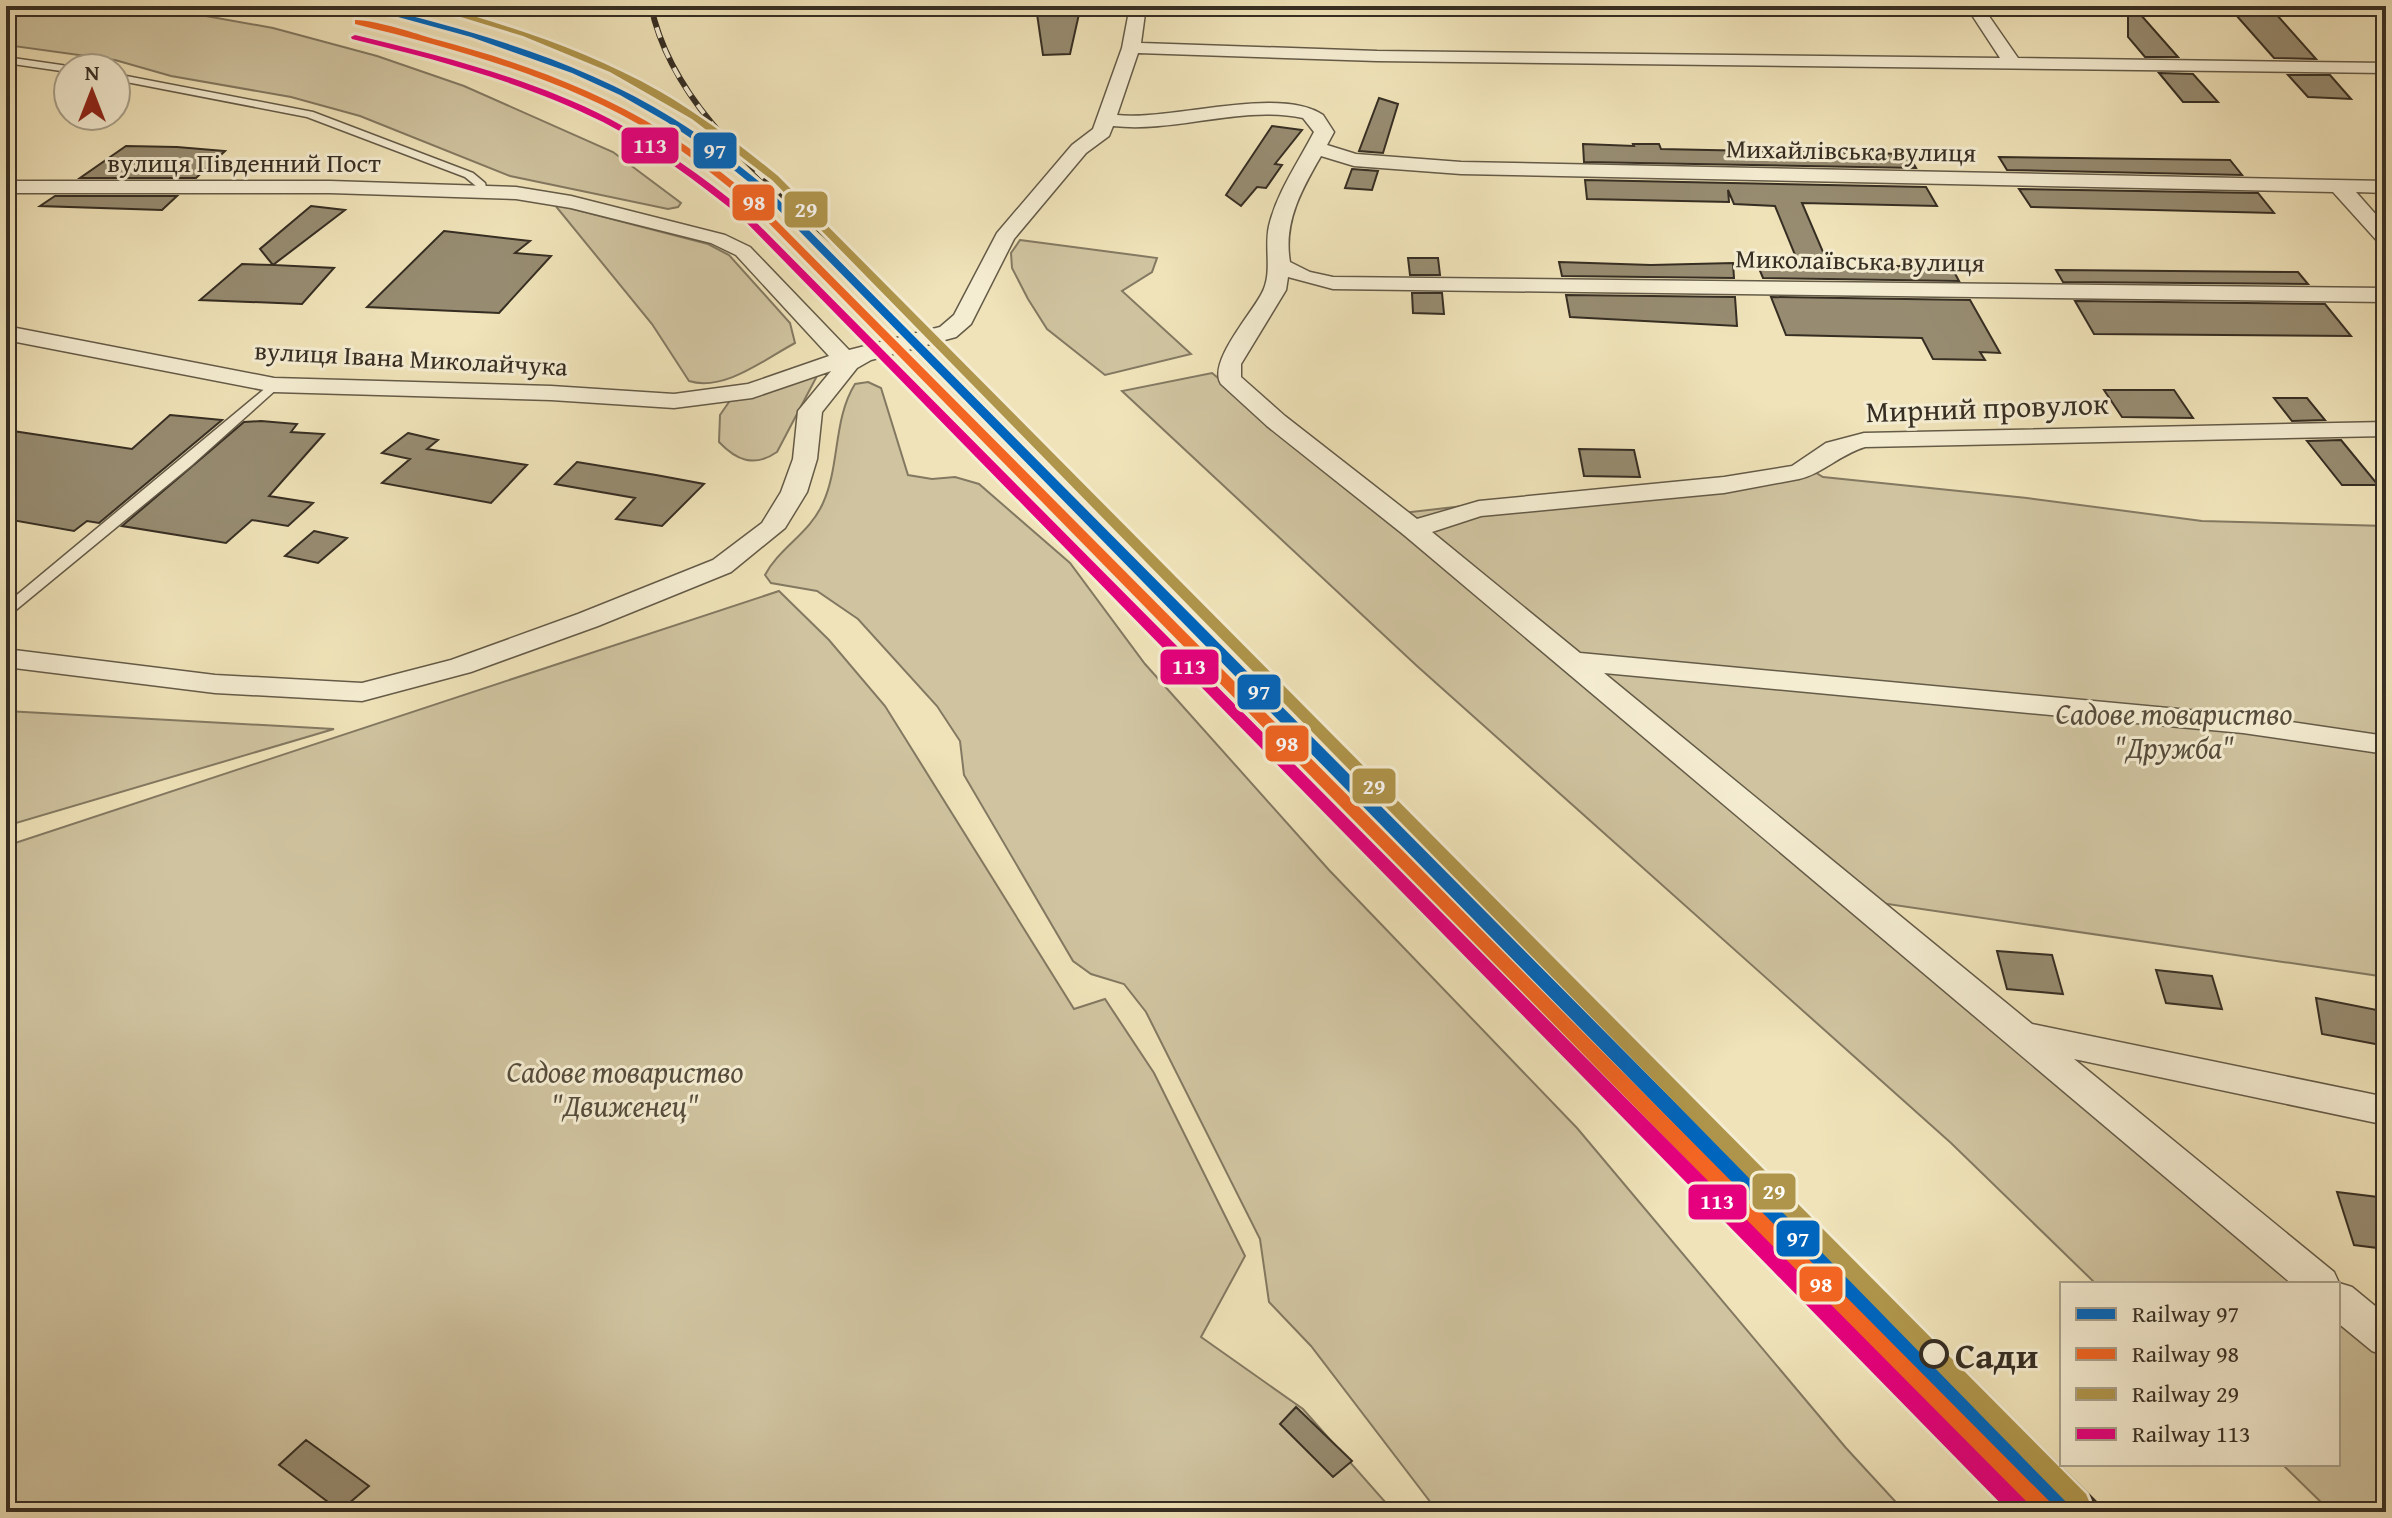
<svg xmlns="http://www.w3.org/2000/svg" width="2392" height="1518" font-family="'Gentium Book Plus',serif">
<rect width="100%" height="100%" fill="#f0e3b9"/>
<filter id="stains"><feTurbulence type="fractalNoise" baseFrequency=".0025" numOctaves="4"/><feColorMatrix values="0 0 0 0 .2 0 0 0 0 .09 0 0 0 0 .02 0 0 0 .5 -.17"/></filter>
<radialGradient id="worn" r=".72"><stop offset=".6" stop-color="#630" stop-opacity="0"/><stop offset="1" stop-color="#630" stop-opacity=".3"/></radialGradient>
<path fill="#d0c4a0" stroke="#837962" stroke-width="2" d="M6,6H150L273,28L377,56L464,86L613,152L681,203L678,207L668,209L510,176L360,116L291,97L171,76L115,60L6,45Z
M554,204L708,244L729,255L790,323L795,343C765,359 724,392 689,381L652,324Z
M1020,240L1157,258L1152,272L1122,291L1191,354L1105,375L1047,329L1028,299L1012,268L1011,253Z
M1212,373L1385,515L1647,485L1813,471L1823,477L2027,498L2202,521L2386,526V977L1840,897L2296,1284H2096L1951,1143L1417,666L1122,391Z
M818,374L777,452C754,468 736,460 719,442L720,415L731,399Z
M868,382L881,388L908,475L932,479L955,477L979,484L1070,563L1145,664L1329,870L1577,1128L1846,1448L1905,1512H1438L1311,1346L1269,1302L1260,1239L1146,1012L1124,984L1091,974L1073,961L964,775L960,741L937,706L858,619L817,591L771,583L765,575C779,548 810,533 823,503C840,466 833,419 855,384Z
M779,591L829,640L885,706L1074,1009L1105,999L1154,1073L1245,1256L1201,1337L1303,1409L1394,1512H6V846Z
M6,711L334,729L6,826Z
M2338,1319L2386,1359V1512H2331L2282,1464H2338Z"/>
<path fill="#978c71" stroke="#362e23" stroke-width="2" d="M2128,6H2133L2178,57H2145L2128,37Z
M2228,6H2269L2316,59L2274,58Z
M1037,14H1079L1070,54L1043,55Z
M2159,73L2193,74L2218,102H2183Z
M2288,75H2330L2351,99L2308,97Z
M1379,98L1398,104L1383,153L1359,151Z
M1272,126L1302,130L1275,164L1282,165L1266,188L1257,187L1241,206L1226,195Z
M1583,144L1634,146L1633,144H1659L1661,149L1908,154L1916,168L1584,162Z
M126,146L177,147L225,151L196,178H80Z
M1999,157L2230,160L2242,175L2007,170Z
M1352,169L1378,171L1372,190L1345,188Z
M1585,180L1926,187L1937,206L1802,203L1829,266H1951L1959,281L1763,278L1758,266L1800,267L1775,206L1734,204L1728,190L1729,202L1587,199Z
M2019,189L2258,193L2274,213L2031,207Z
M55,196H177L162,210L40,206Z
M311,206L345,210L273,265L334,268L302,304L200,300L242,264L273,265L260,249Z
M444,231L530,241L515,253L551,256L499,313L367,307Z
M1408,258H1438L1440,275H1410Z
M1559,262L1651,265L1733,263L1734,278L1562,276Z
M2056,270L2298,272L2308,284L2063,282Z
M1412,293H1442L1444,314L1413,313Z
M1566,295L1735,297L1737,326L1570,317Z
M1771,297L1970,300L2000,353L1980,352L1985,360L1933,359L1922,338L1786,335Z
M2075,301L2325,304L2351,336L2094,334Z
M2104,390H2174L2193,418L2122,417Z
M2274,398H2307L2325,420L2292,421Z
M170,415L222,420L99,523L87,521L74,531L6,519V430L132,449Z
M261,421L297,424L291,432L324,434L269,496L313,503L288,526L252,520L226,543L122,526L244,422Z
M408,433L438,440L427,449L527,465L491,503L382,483L410,459L382,453Z
M2341,440L2378,485H2342L2307,441Z
M1579,449L1634,450L1640,477L1584,476Z
M577,462L656,475L704,484L662,526L616,519L635,498L555,484Z
M314,531L347,538L318,563L285,556Z
M1997,951L2052,955L2063,994L2007,989Z
M2156,970L2212,976L2222,1009L2166,1003Z
M2316,998L2382,1011L2386,1046L2322,1034Z
M2337,1192L2386,1198V1249L2354,1245Z
M1296,1407L1352,1461L1333,1477L1280,1424Z
M306,1440L369,1486L340,1511L279,1465Z"/>
<g fill="none" stroke-linecap="round" stroke-linejoin="round">
<defs>
<path id="service" d="M6,57L68,66L72,68H68V72L6,63Z
M116,74L313,112L473,173L485,183L487,191L478,193L476,186L465,177L307,117L116,80Z
M274,381L278,382V388L192,465L11,614L6,615V604Z"/>
<path id="minor" d="M1130,6H1146L1141,43L1377,51L2000,58L1966,6H1982L2018,58L2386,63V73L1377,61L1138,53L1117,115C1171,121 1280,85 1323,115L1334,132L1327,145L1356,154L1461,162L2386,181V193L2356,192L2386,226V245L2379,243L2333,192L1461,174L1354,166L1321,156C1302,189 1283,222 1290,262L1310,272L1333,277L2386,288V302L1333,289L1288,277L1286,290L1241,364V377L1285,416L1417,519L1479,501L1724,477L1792,466L1826,443L1864,433L2386,422V436L1865,447C1839,455 1822,474 1799,479L1724,493L1481,516L1432,532L1580,653L2243,715L2386,736V754L2243,733L1604,673L2032,1024L2386,1097V1125L2074,1059L2334,1272L2339,1283L2352,1287L2386,1315V1356L2372,1351L2338,1323V1284H2292L1404,535L1267,426L1221,384C1207,363 1252,313 1262,293C1273,272 1264,249 1269,226C1277,192 1298,163 1314,132L1303,118C1240,105 1177,133 1113,126L1109,136L1086,153L1014,239L971,324L956,337L871,360L857,368L822,412L817,459L807,492L785,528L731,572L598,626L471,672L362,701L215,693L6,667V649L215,675L362,683L451,660L578,614L713,560L762,523L781,492L793,459L798,411L831,371L752,398L674,408L551,400L274,392L6,340V326L274,378L551,386L674,394L748,384L829,356L736,255L711,243L571,208L516,199L330,193H6V181H330L516,187L571,196L725,235L750,247L849,350L940,327L954,315L997,233L1072,145L1093,129L1122,48Z"/>
</defs>
<use href="#service" stroke="#645b48" stroke-width="3"/>
<use href="#minor" stroke="#645b48" stroke-width="3"/>
<use href="#service" fill="#f5edd2" fill-rule="evenodd"/>
<use href="#minor" fill="#f5edd2" fill-rule="evenodd"/>
<defs>
<path id="rail-far3" d="M651,6C673,112 775,186 849,257"/>
<path id="rail-far2" d="M847,255L1176,582"/>
<path id="rail-far1" d="M1174,580L1586,995"/>
<path id="rail" d="M1584,993L2100,1512"/>
</defs>
<use href="#rail-far3" stroke="#362e23" stroke-width="6"/>
<use href="#rail-far2" stroke="#362e23" stroke-width="7"/>
<use href="#rail-far1" stroke="#362e23" stroke-width="9"/>
<use href="#rail" stroke="#362e23" stroke-width="11"/>
<use href="#rail-far3" stroke="#f5edd2" stroke-width="4" stroke-dasharray="11" stroke-linecap="butt"/>
<use href="#rail-far2" stroke="#f5edd2" stroke-width="5" stroke-dasharray="14" stroke-linecap="butt"/>
<use href="#rail-far1" stroke="#f5edd2" stroke-width="6" stroke-dasharray="18" stroke-linecap="butt"/>
<use href="#rail" stroke="#f5edd2" stroke-width="8" stroke-dasharray="23" stroke-linecap="butt"/>
<defs>
<path id="rail-1" d="M358,6H372C476,32 582,61 674,119C707,139 737,164 767,188L2075,1505L2078,1512H2054L761,192L714,154L667,122L620,95L572,73L471,37Z"/>
<path id="rail-2" d="M355,20C380,21 413,33 438,40C517,61 593,88 663,131C696,151 726,176 756,200L2053,1505L2056,1512H2032L750,204C720,180 690,155 657,135C564,78 460,50 355,24Z"/>
<path id="rail-3" d="M425,6H438C514,27 590,52 659,91C702,116 740,145 778,176L2086,1494L2089,1501L2086,1508L2079,1510L2072,1508L772,180L692,119L610,72L523,36Z"/>
<path id="rail-4" d="M355,35C442,56 530,78 610,119C659,145 703,177 746,212L2030,1505L2033,1512H2009L740,216C696,181 653,148 603,122C523,82 438,60 352,39L351,37Z"/>
</defs>
<use href="#rail-1" stroke="#f5edd2" stroke-width="6"/>
<use href="#rail-2" stroke="#f5edd2" stroke-width="6"/>
<use href="#rail-3" stroke="#f5edd2" stroke-width="6"/>
<use href="#rail-4" stroke="#f5edd2" stroke-width="6"/>
<use href="#rail-1" fill="#0065bd" fill-rule="evenodd"/>
<use href="#rail-2" fill="#f26522" fill-rule="evenodd"/>
<use href="#rail-3" fill="#af954b" fill-rule="evenodd"/>
<use href="#rail-4" fill="#e5007d" fill-rule="evenodd"/>
</g>
<circle fill="#f5edd2" stroke="#362e23" stroke-width="4" cx="1934" cy="1354" r="13"/>
<g text-anchor="middle" dominant-baseline="central" stroke-width="6" stroke-linejoin="round" paint-order="stroke">
<g font-size="26" fill="#362e23" stroke="#f5edd2">
<text transform="translate(1851 150) rotate(1)">Михайлівська вулиця</text>
<text x="244" y="162">вулиця Південний Пост</text>
<text transform="translate(1860 260) rotate(1)">Миколаївська вулиця</text>
<text transform="translate(411 358) rotate(3)">вулиця Івана Миколайчука</text>
</g>
<g font-size="30" fill="#362e23" stroke="#f5edd2">
<text transform="translate(1987 407) rotate(-2)">Мирний провулок</text>
</g>
<g font-size="30" font-style="italic" fill="#554c3c" stroke="#f5edd2">
<text x="2174" y="713">Садове товариство<tspan x="2174" dy="34">"Дружба"</tspan></text>
<text x="625" y="1071">Садове товариство<tspan x="625" dy="34">"Движенец"</tspan></text>
</g>
<g font-size="36" font-weight="bold" fill="#362e23" stroke="#f5edd2" text-anchor="start">
<text x="1955" y="1354">Сади</text>
</g>
</g>
<g stroke="#f5edd2" stroke-width="3">
<rect x="620" y="126" width="60" height="39" rx="8" fill="#e5007d"/>
<rect x="692" y="131" width="46" height="39" rx="8" fill="#0065bd"/>
<rect x="731" y="183" width="45" height="39" rx="8" fill="#f26522"/>
<rect x="783" y="190" width="46" height="39" rx="8" fill="#af954b"/>
<rect x="1159" y="648" width="61" height="38" rx="8" fill="#e5007d"/>
<rect x="1236" y="673" width="46" height="38" rx="8" fill="#0065bd"/>
<rect x="1264" y="724" width="46" height="39" rx="8" fill="#f26522"/>
<rect x="1351" y="767" width="46" height="38" rx="8" fill="#af954b"/>
<rect x="1751" y="1172" width="46" height="39" rx="8" fill="#af954b"/>
<rect x="1687" y="1183" width="61" height="38" rx="8" fill="#e5007d"/>
<rect x="1775" y="1219" width="46" height="39" rx="8" fill="#0065bd"/>
<rect x="1798" y="1265" width="46" height="38" rx="8" fill="#f26522"/>
</g>
<g font-size="22" text-anchor="middle" font-weight="bold" fill="#fff">
<text x="650" y="153">113</text>
<text x="715" y="158">97</text>
<text x="754" y="210">98</text>
<text x="806" y="217">29</text>
<text x="1189" y="674">113</text>
<text x="1259" y="699">97</text>
<text x="1287" y="751">98</text>
<text x="1374" y="794">29</text>
<text x="1774" y="1199">29</text>
<text x="1717" y="1209">113</text>
<text x="1798" y="1246">97</text>
<text x="1821" y="1292">98</text>
</g>
<rect width="2392" height="1518" fill="none" stroke="#f0e3b9" stroke-width="32"/>
<rect x="8" y="8" width="2376" height="1502" fill="none" stroke="#362e23" stroke-width="4"/>
<rect x="16" y="16" width="2360" height="1486" fill="none" stroke="#362e23" stroke-width="2"/>
<rect x="2060" y="1282" width="280" height="184" fill="#f5edd2" stroke="#a9a18c" stroke-width="2"/>
<rect x="2076" y="1308" width="40" height="12" fill="#0065bd" stroke="#a9a18c" stroke-width="2"/>
<text x="2132" y="1322" font-size="24" fill="#362e23">Railway 97</text>
<rect x="2076" y="1348" width="40" height="12" fill="#f26522" stroke="#a9a18c" stroke-width="2"/>
<text x="2132" y="1362" font-size="24" fill="#362e23">Railway 98</text>
<rect x="2076" y="1388" width="40" height="12" fill="#af954b" stroke="#a9a18c" stroke-width="2"/>
<text x="2132" y="1402" font-size="24" fill="#362e23">Railway 29</text>
<rect x="2076" y="1428" width="40" height="12" fill="#e5007d" stroke="#a9a18c" stroke-width="2"/>
<text x="2132" y="1442" font-size="24" fill="#362e23">Railway 113</text>
<g transform="translate(92 92)"><circle r="38" fill="#f5edd2" stroke="#a9a18c" stroke-width="2"/>
<path d="M0-6L14 30L0 20L-14 30Z" fill="#8f2418"/>
<text y="-12" font-size="22" font-weight="bold" text-anchor="middle" fill="#362e23">N</text>
</g>
<rect width="100%" height="100%" filter="url(#stains)"/>
<rect width="100%" height="100%" fill="url(#worn)"/>
</svg>
